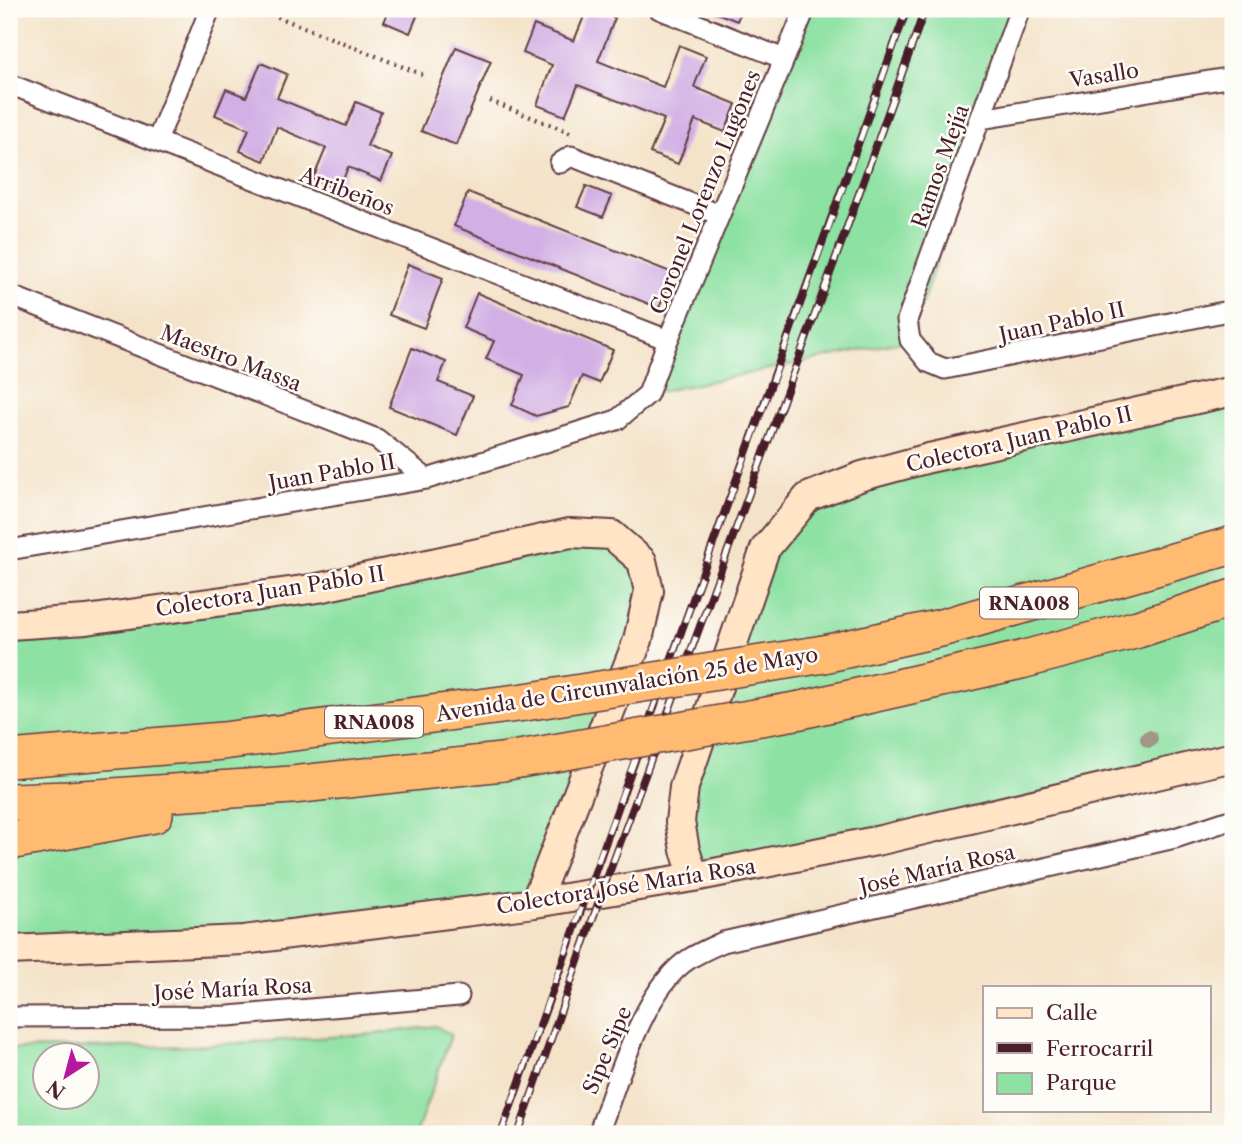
<svg xmlns="http://www.w3.org/2000/svg" width="1242" height="1143" font-family="'Libre Caslon Text',serif">
<rect width="100%" height="100%" fill="#fdfcf7"/>
<filter id="ink" filterUnits="userSpaceOnUse"><feTurbulence type="fractalNoise" baseFrequency=".0143" numOctaves="2"/><feDisplacementMap in="SourceGraphic" scale="14" xChannelSelector="R" yChannelSelector="G"/><feConvolveMatrix kernelMatrix="1 2 1 2 8 2 1 2 1" color-interpolation-filters="sRGB"/></filter>
<filter id="wash" filterUnits="userSpaceOnUse"><feTurbulence type="fractalNoise" baseFrequency=".00686" numOctaves="4" result="noise"/><feDisplacementMap in="SourceGraphic" scale="28" xChannelSelector="R" yChannelSelector="G"/><feGaussianBlur stdDeviation="1.57" result="paint"/><feColorMatrix in="noise" values="0 0 0 0 0 0 0 0 0 0 0 0 0 0 0 0 0 1.4 0 .05"/><feComposite in="paint" operator="in"/></filter>
<g filter="url(#wash)">
<rect width="100%" height="100%" fill="#f4e3c9"/>
<path fill="#8de1a2" stroke="#6c8066" stroke-width="2" fill-rule="evenodd" d="M805,9H1020L910,340L648,394Z
M1233,391V757L694,877L685,787L765,549L808,497Z
M612,535L649,591L535,903L9,950V625Z
M436,1026L451,1035L416,1134H9V1049L193,1046L376,1034ZM46,1056H88V1098H46Z"/>
<g id="blocks">
<path fill="#d2afe4" d="M390,9H420L410,33L384,22Z
M587,9H591L615,18L598,61L663,87L679,45L706,56L694,87L736,104L725,132L695,120L678,164L650,153L664,119L578,85L565,116L537,105L552,65L523,53L534,25L574,41Z
M707,9H742L737,21Z
M456,47L491,61L456,145L421,131Z
M261,63L287,74L277,98L346,126L356,102L381,112L367,146L392,156L381,181L348,167L339,190L313,179L326,148L277,127L264,161L240,151L249,129L215,115L226,89L246,97Z
M586,186L612,196L603,217L577,207Z
M468,192L673,273L659,308L454,226Z
M408,264L443,278L424,328L389,315Z
M477,293L613,350L599,383L582,376L569,407L536,416L512,405L524,375L486,359L494,341L463,328Z
M412,348L446,362L438,382L473,396L457,435L389,407Z"/>
</g>
</g>
<g filter="url(#ink)">
<use href="#blocks" fill-opacity="0" stroke="#643c43" stroke-width="2"/>
<g fill="none" stroke-linecap="round" stroke-linejoin="round">
<defs>
<path id="minor" d="M659,9L784,59
M1020,9L907,320L910,340L928,362L945,369L1233,310
M9,84L668,340
M981,119L1233,77
M157,141L210,9
M560,163L571,156L720,215
M9,295L377,439L427,479
M9,550L427,479L617,420L648,394L668,340L805,9
M9,1017L229,1016L459,996
M598,1134C617,1084 643,988 689,959C700,952 712,947 723,942L1175,838L1233,819"/>
<path id="secondary" d="M9,625L86,620L318,588L570,533L612,535L642,561L649,591L638,640L535,903
M694,877L685,850L680,822L684,787L765,549L808,497L862,476L929,458L1233,391
M9,950L243,940L535,903L694,877L881,840L1233,757"/>
<path id="motorway" d="M824,654L941,628L1233,545
M801,710L1021,660L1138,629L1233,598
M9,759L223,741L525,702
M9,802L68,800L292,785L502,762
M9,841L154,814"/>
</defs>
<use href="#minor" stroke="#643c43" stroke-width="23"/>
<use href="#secondary" stroke="#643c43" stroke-width="32"/>
<use href="#motorway" stroke="#643c43" stroke-width="40"/>
<path stroke="#643c43" stroke-width="4.5" stroke-dasharray="2 5" stroke-linecap="butt" d="M258,9L426,76
M490,101L574,134"/>
<use href="#minor" stroke="#fff" stroke-width="19"/>
<use href="#secondary" stroke="#ffe4c6" stroke-width="28"/>
<use href="#motorway" stroke="#ffbb71" stroke-width="37"/>
<defs>
<path id="rail" d="M501,1134C633,758 773,384 907,9
M518,1134L602,892L842,241L925,9"/>
</defs>
<use href="#rail" stroke="#4a1f2b" stroke-width="8"/>
<use href="#rail" stroke="#fdfcf7" stroke-width="5" stroke-dasharray="16" stroke-linecap="butt"/>
<defs>
<path id="motorway-bridge" d="M525,702L824,654
M502,762L801,710"/>
</defs>
<use href="#motorway-bridge" stroke="#643c43" stroke-width="40" stroke-linecap="butt"/>
<use href="#motorway-bridge" stroke="#ffbb71" stroke-width="37"/>
</g>
<circle fill="#a29786" cx="1149" cy="739" r="9"/>
</g>
<g text-anchor="middle" dominant-baseline="central" stroke-width="5" stroke-linejoin="round" paint-order="stroke">
<g fill="#fdfcf7" stroke="#806168" stroke-width="2">
<rect x="980" y="587.5" width="98" height="31" rx="5"/>
<rect x="325" y="706.5" width="98" height="31" rx="5"/>
</g>
<g font-size="19" font-weight="bold" fill="#4a1f2b">
<text x="1029" y="603">RNA008</text>
<text x="374" y="722">RNA008</text>
</g>
<g font-size="21" fill="#4a1f2b" stroke="#fdfcf7">
<text transform="translate(1104 75) rotate(-9)">Vasallo</text>
<text transform="translate(940 166) rotate(-70)">Ramos Mejía</text>
<text transform="translate(347 191) rotate(21)">Arribeños</text>
<text transform="translate(705 192) rotate(-68)">Coronel Lorenzo Lugones</text>
<text transform="translate(1062 322) rotate(-12)">Juan Pablo II</text>
<text transform="translate(231 358) rotate(21)">Maestro Massa</text>
<text transform="translate(1019 439) rotate(-13)">Colectora Juan Pablo II</text>
<text transform="translate(332 472) rotate(-10)">Juan Pablo II</text>
<text transform="translate(270 591) rotate(-9)">Colectora Juan Pablo II</text>
<text transform="translate(627 684) rotate(-9)">Avenida de Circunvalación 25 de Mayo</text>
<text transform="translate(937 869) rotate(-13)">José María Rosa</text>
<text transform="translate(626 886) rotate(-9)">Colectora José María Rosa</text>
<text transform="translate(233 989) rotate(-3)">José María Rosa</text>
<text transform="translate(607 1050) rotate(-67)">Sipe Sipe</text>
</g>
</g>
<rect width="1242" height="1143" fill="none" stroke="#fdfcf7" stroke-width="35"/>
<rect x="983" y="986" width="228" height="126" fill="#fdfcf7" stroke="#b5a4a5" stroke-width="2"/>
<rect x="997" y="1008" width="35" height="10" fill="#ffe4c6" stroke="#b5a4a5" stroke-width="2"/>
<text x="1046" y="1020" font-size="21" fill="#4a1f2b">Calle</text>
<rect x="997" y="1043" width="35" height="10" fill="#4a1f2b" stroke="#b5a4a5" stroke-width="2"/>
<text x="1046" y="1056" font-size="21" fill="#4a1f2b">Ferrocarril</text>
<rect x="997" y="1073" width="35" height="21" fill="#8de1a2" stroke="#b5a4a5" stroke-width="2"/>
<text x="1046" y="1090" font-size="21" fill="#4a1f2b">Parque</text>
<g transform="translate(66 1076) rotate(216)"><circle r="33" fill="#fdfcf7" stroke="#b5a4a5" stroke-width="2"/>
<path d="M0-5L12 26L0 18L-12 26Z" fill="#b5179e"/>
<text y="-10" font-size="19" font-weight="bold" text-anchor="middle" fill="#4a1f2b">N</text>
</g>
</svg>
